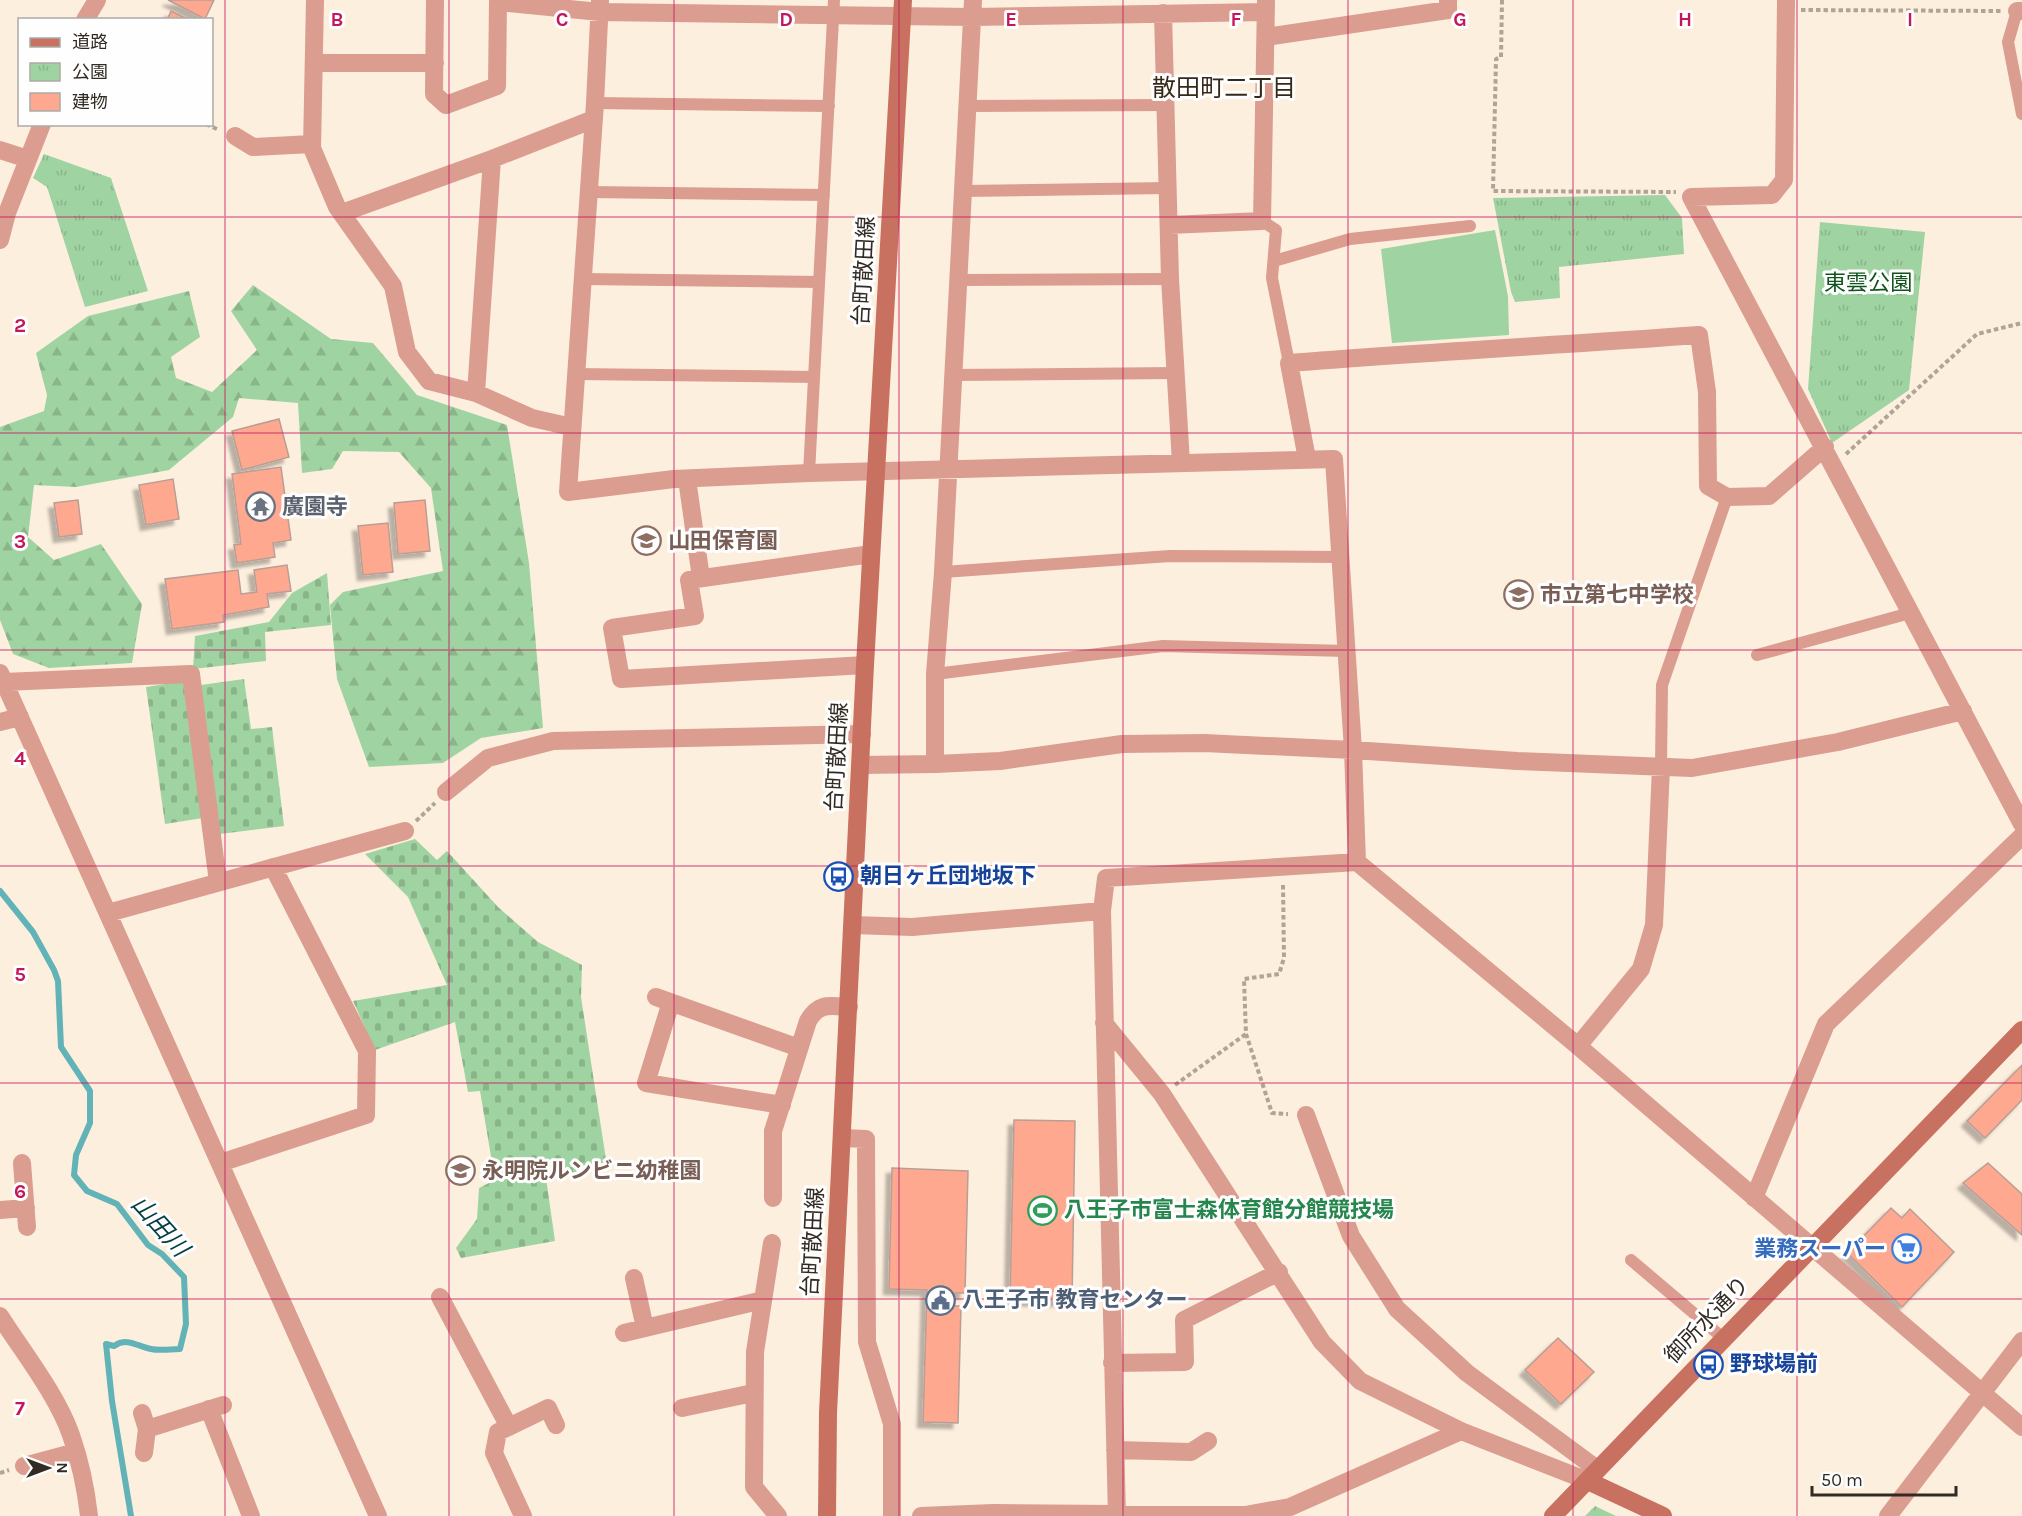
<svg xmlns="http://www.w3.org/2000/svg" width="2022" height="1516" font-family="Karla,'Noto Sans JP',sans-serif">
<defs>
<pattern id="forest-firs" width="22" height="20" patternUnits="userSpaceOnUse" patternTransform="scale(1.5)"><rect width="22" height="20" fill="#a0d3a2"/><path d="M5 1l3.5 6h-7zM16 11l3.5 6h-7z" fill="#8ab58b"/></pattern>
<pattern id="cemetery-stones" width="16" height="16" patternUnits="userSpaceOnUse" patternTransform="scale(1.5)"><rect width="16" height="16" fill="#a0d3a2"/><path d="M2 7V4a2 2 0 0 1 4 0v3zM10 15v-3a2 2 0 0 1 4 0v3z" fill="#8ab58b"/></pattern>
<pattern id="park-tufts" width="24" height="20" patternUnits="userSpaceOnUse" patternTransform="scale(1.5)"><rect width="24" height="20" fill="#a0d3a2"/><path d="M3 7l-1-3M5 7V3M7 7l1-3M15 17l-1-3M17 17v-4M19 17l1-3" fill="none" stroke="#8ab58b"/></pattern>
<filter id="shadow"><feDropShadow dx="-5.5" dy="5.5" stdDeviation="1.5" flood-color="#0004"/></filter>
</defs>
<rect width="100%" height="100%" fill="#fdefde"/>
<path fill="#a0d3a2" d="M1495,230L1508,296L1509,335L1392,343L1381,249Z"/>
<path fill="url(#forest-firs)" d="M253,285L331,339L373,343L417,395L507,425L529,563L543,728L481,738L443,763L369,767L337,679L330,605L343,592L443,571L431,488L399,452L343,451L332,469L302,473L298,403L239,398L233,417L169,470L76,487L34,485L28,537L54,560L101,544L142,604L132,663L49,668L13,654L0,620V427L44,411L47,395L36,353L88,316L189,291L200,337L171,357L176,378L212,392L257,350L231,311Z"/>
<path fill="url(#cemetery-stones)" d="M327,573L331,625L265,632L266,661L193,669L195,636L269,622L292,593Z
M244,679L251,729L272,727L284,826L220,834L201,685Z
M184,681L203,818L165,824L146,687Z
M415,839L437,860L447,851L498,907L538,942L582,965L581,997L607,1166L546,1178L555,1241L461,1258L456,1248L477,1219L479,1188L495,1180L480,1091L468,1092L455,1022L375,1050L353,1001L447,985L408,897L365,854Z"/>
<path fill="url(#park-tufts)" d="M44,154L111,178L148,291L85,307L47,187L33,178Z
M1665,195L1682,218L1684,254L1559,267L1560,298L1515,302L1511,292L1493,198Z
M1820,222L1925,232L1909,390L1832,443L1808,389Z
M1595,1506L1616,1516H1585Z"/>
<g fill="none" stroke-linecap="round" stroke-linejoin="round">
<path stroke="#62b3b7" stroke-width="6" d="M0,891L33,932L54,970L58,981L61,1047L90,1091V1123L76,1155L74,1175L87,1191L117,1204L148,1245L162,1254L184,1277L186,1324L180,1349C171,1349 160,1351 151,1349C137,1346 127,1337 114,1346L106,1344L112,1401L131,1516"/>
</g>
<path fill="#fea88f" stroke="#b99e96" stroke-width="1.5" filter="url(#shadow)" d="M168,0H214L205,19Z
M171,11L189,20H167Z
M279,419L289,457L242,470L232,431Z
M281,467L291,540L273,543L275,557L237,563L234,545L241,544L232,474Z
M173,479L179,519L146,525L139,485Z
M78,500L82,534L59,537L54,503Z
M425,500L430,551L398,554L394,503Z
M388,523L393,572L363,575L358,526Z
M287,565L291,591L267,594L269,607L223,615L224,622L172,629L165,579L238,570L241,594L257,592L254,570Z
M2022,1065V1100L1985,1138L1967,1121Z
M1014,1120L1075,1121L1072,1301L1010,1300Z
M1988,1163L2022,1194V1235L1963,1183Z
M892,1168L968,1171L965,1293H955L954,1306H961L958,1423L923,1422L927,1290L889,1289Z
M1891,1208L1902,1218L1910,1209L1954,1252L1902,1307L1847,1253Z
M1558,1338L1594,1372L1561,1404L1525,1370Z"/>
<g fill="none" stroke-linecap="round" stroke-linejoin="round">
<path stroke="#b0a497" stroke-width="4" stroke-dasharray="4.5 3" stroke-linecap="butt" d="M1502,0L1501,57L1496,59L1493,191L1676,192
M1801,10L2001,11
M206,124L219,130
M1846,454L1977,334L2022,323
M416,821L435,803
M1283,885L1284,958L1279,974L1244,979L1246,1034L1272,1113L1288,1114
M1175,1085L1246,1034
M0,1473L9,1470"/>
<path stroke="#da9d90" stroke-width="12" d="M2017,11L2008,42L2022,114
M595,103L829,106
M968,106L1165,105
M962,191L1167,188
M589,192L824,195
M1262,221L1276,230L1272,278L1289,363
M1274,261L1350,239L1470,226
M583,279L819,282
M958,280L1170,279
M576,374L814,377
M952,375L1175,373
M809,473L834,0
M943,572L1170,556L1341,557
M1757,655L1910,613
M935,674L1163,646L1346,651
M1661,767L1662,685L1727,497
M1631,1260L1723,1338"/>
<path stroke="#da9d90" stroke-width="18" d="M315,0L312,148L337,207L393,286L407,352L429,381L476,393L532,418L572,427
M435,0L434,94L446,105L497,86L498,0
M600,0L595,103L568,492L674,479L809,473L1334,459L1353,750L1357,862
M1786,0L1784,180L1772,195L1691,197L2022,824
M498,2L600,12L972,17L1266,12
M2017,11H2022
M1163,13L1170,279L1181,463
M85,20L97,0
M1266,37L1448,10V0
M314,63H435
M235,136L253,147L312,144
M0,150L28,159
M342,213L492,159L594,119
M1169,225L1262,221L1266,1
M0,240L7,213L42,124
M476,393L492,159
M1307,459L1289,363C1425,352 1562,345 1699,335L1707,392L1708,486L1727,497L1769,496L1825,447
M687,479L701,578
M865,665L621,679L612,628L695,616L689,580L871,554
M0,673L378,1516
M4,682L191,674L218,882
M0,722L20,717
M935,764V674L943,572L973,0
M861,765L935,764L1000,761L1122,744L1204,743L1353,750L1517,761L1692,768L1838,742L1963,711
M446,792L488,758L553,741L862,734
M108,913L405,831
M853,925L912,927L1102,911
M656,997L799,1048
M671,1002L646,1083L782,1105
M1104,1023L1162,1094L1322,1342L1360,1381L1461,1431L1588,1481
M1578,1046L1641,969L1654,925L1661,767
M1306,1115L1351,1236L1397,1309L1467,1373L1597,1469
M843,1138L866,1139L867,1342L892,1424V1516
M22,1163L27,1227
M220,1163L366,1115L367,1051L273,867
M773,1198V1131L808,1021C819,1002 830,1006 849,1007
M1754,1198L1826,1024L2022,836
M0,1210L26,1208
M772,1243L755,1352L754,1487L778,1516
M634,1278L645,1328
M440,1297L509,1427
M0,1316C23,1352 57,1395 71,1435C80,1461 86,1489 89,1516
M624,1333L763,1300
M1112,1363L1185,1362L1184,1320L1279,1272
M682,1408L753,1393
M209,1409L251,1516
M142,1413L147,1429L144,1453
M147,1429L223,1405
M1115,1450L1191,1452L1208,1441
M24,1466L76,1452
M523,1516L494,1453L498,1432L548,1408L556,1425
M921,1516L993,1513L1245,1515L1290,1507L1461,1431
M1117,1516L1102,911L1106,878L1357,862L1578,1046L2022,1427
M1888,1516L2022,1341"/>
<path stroke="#c97161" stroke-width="18" d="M1588,1481L1663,1516
M827,1516L828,1413L865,665L903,0
M1553,1516L2022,1030"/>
</g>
<path fill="none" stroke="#c2185b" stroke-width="1.5" stroke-opacity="0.55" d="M225,0V1516M449,0V1516M674,0V1516M899,0V1516M1123,0V1516M1348,0V1516M1573,0V1516M1797,0V1516M0,217H2022M0,433H2022M0,650H2022M0,866H2022M0,1083H2022M0,1299H2022"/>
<defs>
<symbol id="temple-ring" viewBox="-11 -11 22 22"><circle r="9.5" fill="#fefefe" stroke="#6b7280" stroke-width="1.5"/><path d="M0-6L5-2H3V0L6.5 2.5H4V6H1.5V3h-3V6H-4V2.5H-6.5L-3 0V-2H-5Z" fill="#6b7280"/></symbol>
<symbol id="school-ring" viewBox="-11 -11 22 22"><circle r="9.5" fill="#fefefe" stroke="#8d6e63" stroke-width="1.5"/><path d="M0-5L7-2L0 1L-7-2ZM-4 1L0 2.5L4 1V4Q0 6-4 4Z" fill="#8d6e63"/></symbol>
<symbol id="bus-ring" viewBox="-11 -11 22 22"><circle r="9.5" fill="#fefefe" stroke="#1a4fb4" stroke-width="1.5"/><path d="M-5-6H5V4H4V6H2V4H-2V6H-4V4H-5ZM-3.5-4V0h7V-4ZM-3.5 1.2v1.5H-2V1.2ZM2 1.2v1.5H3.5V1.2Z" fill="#1a4fb4"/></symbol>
<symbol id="stadium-ring" viewBox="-11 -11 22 22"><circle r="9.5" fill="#fefefe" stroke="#2e9e5b" stroke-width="1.5"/><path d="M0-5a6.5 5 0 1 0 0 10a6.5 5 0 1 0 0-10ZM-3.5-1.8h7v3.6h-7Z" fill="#2e9e5b"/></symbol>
<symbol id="supermarket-ring" viewBox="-11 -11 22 22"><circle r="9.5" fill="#fefefe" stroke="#3f7fe0" stroke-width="1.5"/><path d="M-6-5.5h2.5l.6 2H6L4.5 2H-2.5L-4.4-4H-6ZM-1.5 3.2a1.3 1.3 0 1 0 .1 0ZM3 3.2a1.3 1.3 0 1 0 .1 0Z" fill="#3f7fe0"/></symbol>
<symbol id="civic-ring" viewBox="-11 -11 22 22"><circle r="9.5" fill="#fefefe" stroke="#5c6f8a" stroke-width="1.5"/><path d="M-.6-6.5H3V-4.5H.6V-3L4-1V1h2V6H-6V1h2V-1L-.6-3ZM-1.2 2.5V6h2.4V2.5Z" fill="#5c6f8a"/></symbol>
</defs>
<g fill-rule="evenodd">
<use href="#temple-ring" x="244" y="490" width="33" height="33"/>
<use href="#school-ring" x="630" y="524" width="33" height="33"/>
<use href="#school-ring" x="1502" y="578" width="33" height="33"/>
<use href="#bus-ring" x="822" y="860" width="33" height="33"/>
<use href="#school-ring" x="444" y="1154" width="33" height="33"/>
<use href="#stadium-ring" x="1026" y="1194" width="33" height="33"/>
<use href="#supermarket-ring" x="1890" y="1232" width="33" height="33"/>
<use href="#civic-ring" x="924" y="1284" width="33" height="33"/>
<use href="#bus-ring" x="1692" y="1348" width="33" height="33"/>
</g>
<g text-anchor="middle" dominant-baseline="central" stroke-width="6" stroke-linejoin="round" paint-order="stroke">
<g font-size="22" fill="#322b23" stroke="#fefefe">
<text transform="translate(864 271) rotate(-87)">台町散田線</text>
<text transform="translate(837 757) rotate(-87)">台町散田線</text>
<text transform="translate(813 1242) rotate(-87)">台町散田線</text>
<text transform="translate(1707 1320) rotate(-46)">御所水通り</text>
</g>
<g font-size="22" fill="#0e541b" stroke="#fefefe">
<text x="1868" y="283">東雲公園</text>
</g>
<g font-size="22" font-weight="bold" fill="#5b616d" stroke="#fefefe" text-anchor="start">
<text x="282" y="507">廣園寺</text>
</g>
<g font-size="22" font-weight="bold" fill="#785e54" stroke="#fefefe" text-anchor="start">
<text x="668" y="541">山田保育園</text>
<text x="1540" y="595">市立第七中学校</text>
<text x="482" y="1171">永明院ルンビニ幼稚園</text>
</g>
<g font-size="22" font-weight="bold" fill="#164399" stroke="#fefefe" text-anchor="start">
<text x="860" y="876">朝日ヶ丘団地坂下</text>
<text x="1730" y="1364">野球場前</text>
</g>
<g font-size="22" font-weight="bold" fill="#27864d" stroke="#fefefe" text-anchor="start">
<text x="1064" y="1210">八王子市富士森体育館分館競技場</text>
</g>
<g font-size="22" font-weight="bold" fill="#366cbe" stroke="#fefefe" text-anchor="end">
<text x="1886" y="1249">業務スーパー</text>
</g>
<g font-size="22" font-weight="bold" fill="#4e5e75" stroke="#fefefe" text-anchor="start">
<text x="962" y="1300">八王子市 教育センター</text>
</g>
<g font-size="24" fill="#362918" stroke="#fefefe">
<text x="1224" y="88">散田町二丁目</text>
</g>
<g font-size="24" font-style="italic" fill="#033f43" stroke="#fefefe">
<text transform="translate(160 1226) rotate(48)">山田川</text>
</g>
</g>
<g font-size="20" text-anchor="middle" font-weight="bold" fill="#c2185b" stroke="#fefefe" stroke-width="6" stroke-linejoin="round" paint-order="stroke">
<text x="337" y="26">B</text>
<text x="562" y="26">C</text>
<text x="786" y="26">D</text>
<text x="1011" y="26">E</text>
<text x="1236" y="26">F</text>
<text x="1460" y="26">G</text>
<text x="1685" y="26">H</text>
<text x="1910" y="26">I</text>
<text x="20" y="332">2</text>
<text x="20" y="548">3</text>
<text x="20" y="765">4</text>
<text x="20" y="981">5</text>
<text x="20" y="1198">6</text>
<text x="20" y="1415">7</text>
</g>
<rect x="18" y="18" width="195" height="108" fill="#fefefe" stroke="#acaaa6" stroke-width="1.5"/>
<rect x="30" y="38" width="30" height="9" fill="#c97161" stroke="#acaaa6" stroke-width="1.5"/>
<text x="72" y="48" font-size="18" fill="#322b23">道路</text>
<rect x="30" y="63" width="30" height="18" fill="url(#park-tufts)" stroke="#acaaa6" stroke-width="1.5"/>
<text x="72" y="78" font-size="18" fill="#322b23">公園</text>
<rect x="30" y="93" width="30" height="18" fill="#fea88f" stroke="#acaaa6" stroke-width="1.5"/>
<text x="72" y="108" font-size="18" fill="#322b23">建物</text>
<g transform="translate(48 1468) rotate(90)" stroke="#fefefe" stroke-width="4.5" paint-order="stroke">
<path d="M0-4.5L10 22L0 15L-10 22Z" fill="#322b23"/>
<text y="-9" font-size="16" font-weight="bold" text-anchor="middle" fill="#322b23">N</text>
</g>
<path d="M1812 1486v9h144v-9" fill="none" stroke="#322b23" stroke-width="3"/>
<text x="1821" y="1486" font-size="18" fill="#322b23" stroke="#fefefe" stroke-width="4.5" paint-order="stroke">50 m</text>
</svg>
